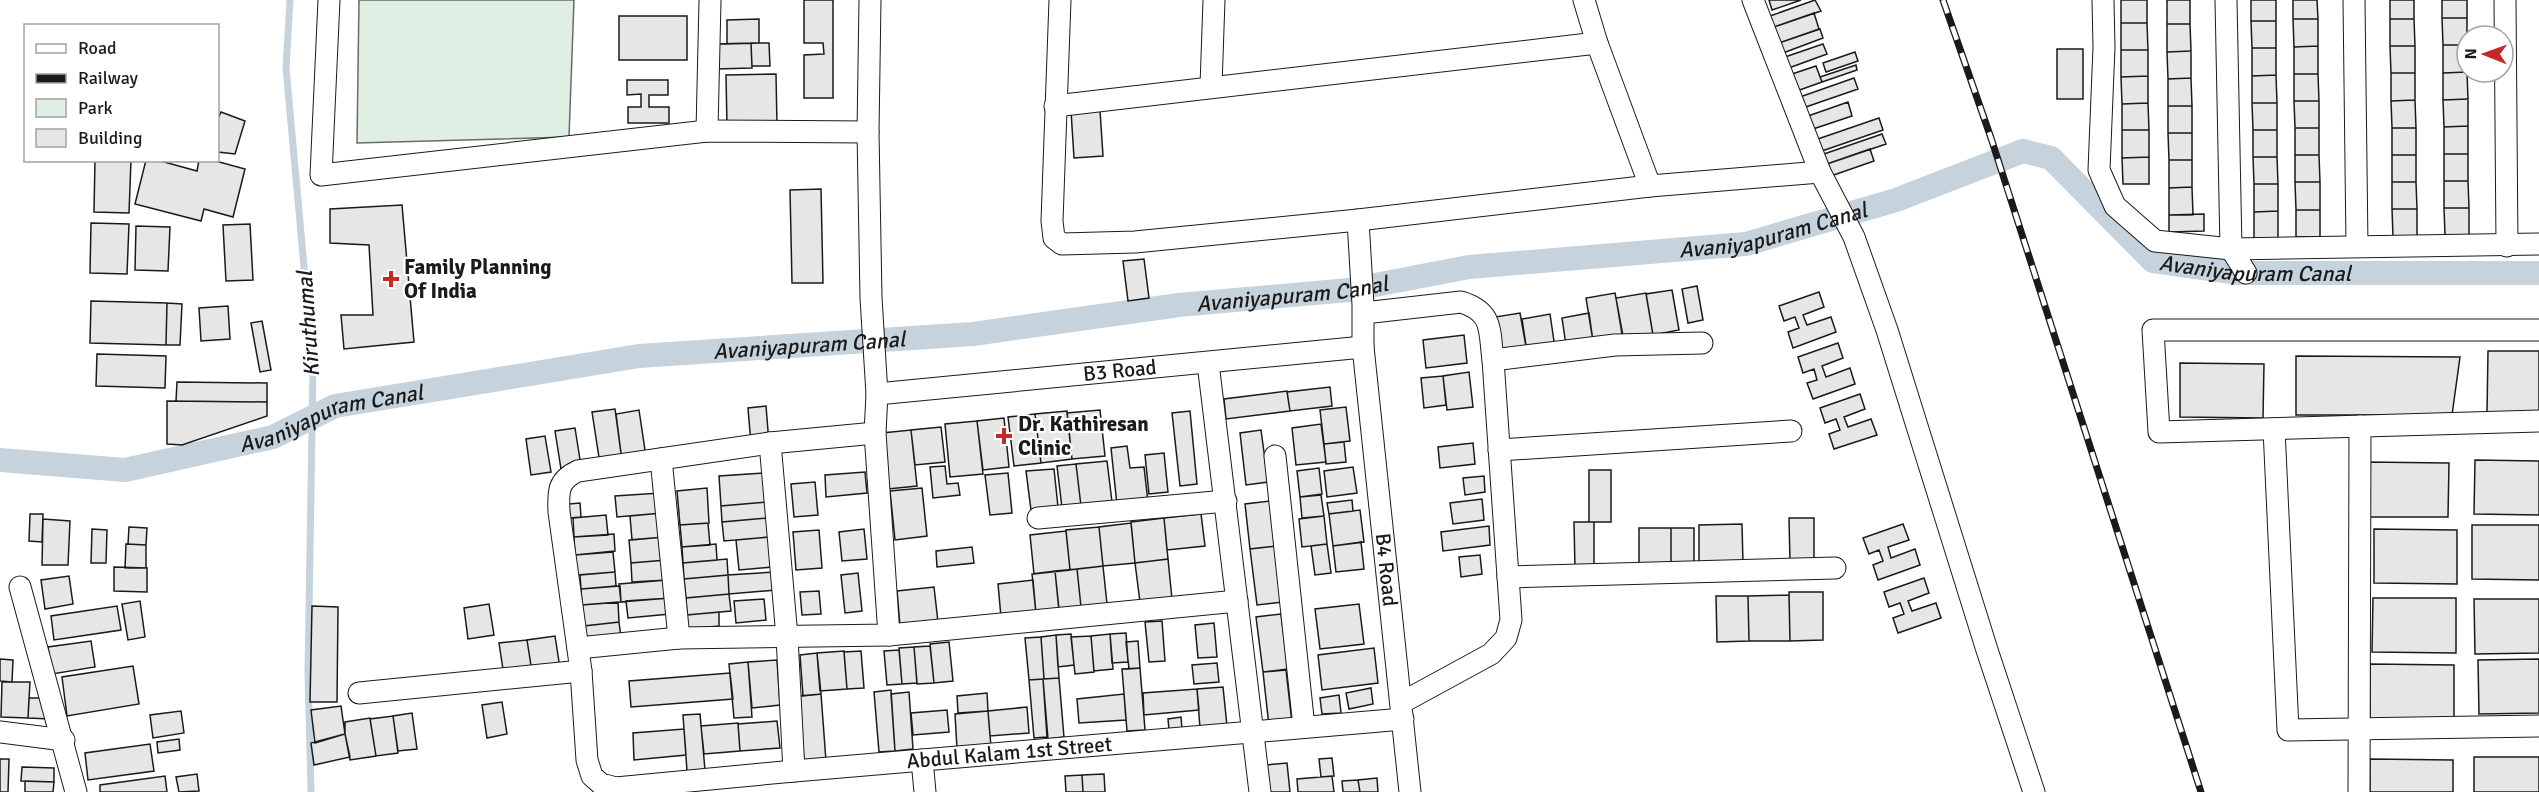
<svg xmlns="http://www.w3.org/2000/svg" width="2539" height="792" font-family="Signika,sans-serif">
<rect width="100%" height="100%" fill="#fff"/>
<path fill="#e0efe3" stroke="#6a6a6a" stroke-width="1.5" d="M359,0H574L569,137L357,143Z"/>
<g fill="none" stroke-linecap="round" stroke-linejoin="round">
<path stroke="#c6d2dc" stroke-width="7" d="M290,0L286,68L313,366L308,672L311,792"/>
<path stroke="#c6d2dc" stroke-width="24" id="s1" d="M0,460L125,470L273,437L335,406L639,356L973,334L1179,305L1349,290L1469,267L1746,244L1896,200L2023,151L2051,158L2153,261L2239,273H2539"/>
</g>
<path fill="#e6e6e6" stroke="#1a1a1a" stroke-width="1.5" d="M804,0H833V98H804V55L824,54L823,43H804Z
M1769,0H1801L1772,10Z
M1815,0L1821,11L1774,27L1770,16Z
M2121,0H2147V23H2121Z
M2167,0H2190V24H2167Z
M2251,0H2276V21H2251Z
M2293,0H2317L2318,19H2293Z
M2390,0H2414V19H2390Z
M2442,0H2467V18H2442Z
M1814,13L1819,29L1779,43L1774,27Z
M619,16H687V60H619Z
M2442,18H2467V45H2443Z
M759,19V43L727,44V20Z
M2293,19H2318V46L2294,47Z
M2390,19H2414L2415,46H2390Z
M2251,21H2276V48H2252Z
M2121,23H2147L2148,50H2121Z
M2167,24H2190L2191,51L2167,52Z
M1820,29L1823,38L1783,53L1779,43Z
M751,43H769L770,66H752Z
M751,43L752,68L716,69V44Z
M1823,44L1827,54L1786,69L1782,58Z
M2443,45H2467V72L2443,73Z
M2318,46V74H2294V47Z
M2390,46H2415V73H2391Z
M2252,48H2276V75L2252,76Z
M2057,49H2083V99H2057Z
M2121,50H2148V76L2121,77Z
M2191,51V78L2168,79L2167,52Z
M1855,52L1858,61L1826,72L1823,63Z
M1856,65L1857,70L1822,82L1820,77Z
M1816,66L1822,82L1794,92L1789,75Z
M2467,72L2468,99L2443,100V73Z
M2391,73H2415V100L2391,101Z
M776,74L777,126L727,127L726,75Z
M2294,74H2318L2319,101H2294Z
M2276,75L2277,103H2252V76Z
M2148,76V103L2122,104L2121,77Z
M1854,78L1858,89L1800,109L1797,98Z
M2191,78L2192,106H2168V79Z
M627,80H668V95H649V107H669V123H628V107H641V94L627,95Z
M2468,99V126L2444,127L2443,100Z
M2415,100L2416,128H2392L2391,101Z
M2294,101H2319V128H2295Z
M1848,102L1852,116L1813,129L1808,116Z
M2148,103L2149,130H2122V104Z
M2252,103H2277V130H2253Z
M2168,106H2192V133H2168Z
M1100,110L1103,156L1074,158L1071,111Z
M221,112L245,121L235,154L218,152V119Z
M1879,118L1883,130L1816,153L1812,141Z
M2468,126V154H2444V127Z
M2295,128H2319V155H2295Z
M2392,128H2416V155H2392Z
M2122,130H2149V157L2122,158Z
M2253,130H2277V157H2253Z
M2168,133H2192V160H2169Z
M1882,134L1886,144L1824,165L1821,155Z
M1870,149L1874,161L1828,177L1824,165Z
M2444,154H2468V181H2444Z
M2295,155H2319L2320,182H2295Z
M2392,155H2416V182H2392Z
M2149,157V184H2123L2122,158Z
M2253,157H2277L2278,184H2254Z
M95,160H131L129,213L94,212Z
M146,160H157L197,171L199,160H212L245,169L233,217L204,209L201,221L135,204Z
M2169,160H2192V187L2169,188Z
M2444,181H2468L2469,208H2444Z
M2295,182H2320V210H2296Z
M2392,182H2416L2417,209H2392Z
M2254,184H2278V211L2254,212Z
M2192,187L2193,215H2169V188Z
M821,189L823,283H792L790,190Z
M402,205L414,342L344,349L341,315H373L369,245L330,243V209Z
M2444,208H2469V235H2445Z
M2392,209H2417V236H2393Z
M2296,210H2320V237H2296Z
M2278,211V239H2254V212Z
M2204,214V231L2169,232V215Z
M91,223L129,224L127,274L90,273Z
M250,224L253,280L226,281L223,225Z
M136,226L170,227L168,271L135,270Z
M1144,259L1149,298L1128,301L1123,261Z
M1697,286L1703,320L1688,323L1682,289Z
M1672,290L1679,330L1653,335L1646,294Z
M1819,292L1824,307L1803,315L1807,325L1831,317L1836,332L1793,348L1788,332L1799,328L1795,317L1784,321L1779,306Z
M1615,293L1623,336L1593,341L1586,298Z
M1646,293L1653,335L1623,340L1616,298Z
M91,301L167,303L166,345L90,343Z
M167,303L182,304L180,345H166Z
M228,306L230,339L201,341L199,308Z
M1520,313L1527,352L1502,357L1495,317Z
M1589,313L1593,341L1566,345L1562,318Z
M1550,314L1555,348L1527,352L1522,319Z
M262,321L271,370L260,372L251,323Z
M1464,335L1467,363L1426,368L1423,340Z
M1838,343L1843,358L1822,366L1826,377L1850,368L1855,384L1813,399L1807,383L1817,380L1814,369L1803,373L1798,357Z
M2488,351H2539V412L2487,413Z
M97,354L166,356L165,388L96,386Z
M2296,356L2460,357L2452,415H2296Z
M2180,363L2264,364L2263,418L2180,417Z
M1469,372L1473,407L1447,410L1443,376Z
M1443,376L1446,405L1424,408L1421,378Z
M177,382L267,383V402L176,401Z
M1330,387L1332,406L1290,411L1287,392Z
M1287,391L1290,411L1226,419L1224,399Z
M1860,394L1865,409L1844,417L1848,427L1871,419L1877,435L1834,449L1829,434L1840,430L1836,419L1825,423L1820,408Z
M167,401L267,402V416L182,445L167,444Z
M766,406L769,443L751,444L748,408Z
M1346,407L1350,441L1324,444L1320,410Z
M615,409L622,461L600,464L592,412Z
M639,410L646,457L622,461L616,414Z
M1100,410L1105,456L1072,459L1067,413Z
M1067,411L1072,459L1041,463L1035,414Z
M1190,411L1197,484L1180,486L1172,413Z
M1035,414L1041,463L1014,466L1008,417Z
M1004,418L1009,467L983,470L977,421Z
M977,421L983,474L950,477L945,424Z
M1321,424L1326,462L1296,465L1292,428Z
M941,427L945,462L915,465L911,430Z
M575,428L581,466L561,469L555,431Z
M911,430L917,486L888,489L882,433Z
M1261,430L1268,482L1246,485L1240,433Z
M545,436L551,472L531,475L526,439Z
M1344,442L1346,462L1326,464L1324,444Z
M1473,443L1475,464L1440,468L1438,447Z
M1127,446L1130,468L1144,467L1148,502L1117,505L1111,448Z
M1164,453L1168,492L1149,494L1145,455Z
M2475,460L2539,461V515L2474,514Z
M1107,461L1112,502L1081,506L1076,464Z
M2365,462L2449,463L2448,517H2365Z
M1076,464L1081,506L1062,508L1057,466Z
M945,466L947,484L958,483L960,495L933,498L930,467Z
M1353,467L1357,493L1327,497L1324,471Z
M1319,468L1322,494L1300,497L1297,471Z
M1054,469L1058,507L1031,510L1026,471Z
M1589,470H1611V522H1589Z
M865,472L867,493L826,497L825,475Z
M764,473L766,502L721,506L719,476Z
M1008,473L1012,513L990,515L985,475Z
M1484,476L1485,492L1465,495L1463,478Z
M815,482L818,515L794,517L791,484Z
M707,488L709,523L680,525L677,491Z
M922,488L927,536L895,540L890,491Z
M660,493L662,513L617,517L615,496Z
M1321,495L1324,516L1302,518L1300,497Z
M1482,499L1484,520L1453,524L1450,503Z
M1352,500L1353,511L1329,514L1327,503Z
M1270,501L1276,546L1250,549L1245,504Z
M766,502L768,518L722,522L721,506Z
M580,503L581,517L570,518L569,504Z
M1360,510L1364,542L1333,546L1329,514Z
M662,513L664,537L632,540L630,516Z
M30,514H43L42,542L29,541Z
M1201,514L1205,546L1167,550L1164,518Z
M606,515L608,535L574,537L573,518Z
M1324,516L1327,544L1302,547L1299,519Z
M768,518L769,537L724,541L722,522Z
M1164,518L1168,559L1135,563L1131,522Z
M1789,518H1814V562H1790Z
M43,519L70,521L68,565H42Z
M1574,522H1594V569H1575Z
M708,523L710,545L682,547L680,525Z
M1131,523L1135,563L1103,566L1099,527Z
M1742,524L1743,564L1699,565V525Z
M1903,524L1909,540L1888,547L1891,558L1915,549L1920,565L1878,580L1873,565L1883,561L1879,550L1869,554L1863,538Z
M2472,525H2539V580L2472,579Z
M1489,526L1490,545L1443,551L1441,532Z
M129,527L147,528L146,545L128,544Z
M1099,527L1103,566L1070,570L1066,530Z
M1639,528H1671V563H1639Z
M1671,528H1694V568H1671Z
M92,529L107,530L106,563H91Z
M864,529L867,559L842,561L839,532Z
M2374,529L2457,530V584L2374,583Z
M819,530L822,568L796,570L793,532Z
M1066,531L1070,570L1034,574L1030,535Z
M614,534L615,551L575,555L574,537Z
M664,537L666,560L631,563L629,540Z
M769,537L772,567L739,570L736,540Z
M1361,542L1364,569L1336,572L1333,546Z
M126,544L146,545V568H125Z
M716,544L717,560L683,563L682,547Z
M1327,544L1331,573L1315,575L1311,546Z
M1276,546L1283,602L1257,605L1250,549Z
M972,547L974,563L937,567L936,551Z
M613,552L615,572L577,575L575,555Z
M1480,555L1482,574L1461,577L1459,557Z
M727,559L728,575L684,579L683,563Z
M1168,559L1172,599L1140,602L1135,563Z
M666,560L667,580L632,582L631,563Z
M1103,566L1107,604L1081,607L1077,569Z
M114,567L147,568V592L114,591Z
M1077,569L1081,607L1059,609L1055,571Z
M1055,571L1059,611L1036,614L1032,574Z
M615,572L616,586L581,589L580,575Z
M775,572L776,590L729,594L728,575Z
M858,573L862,611L845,613L841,575Z
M728,575L729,594L686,598L684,579Z
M69,576L73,604L45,609L41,580Z
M1924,578L1929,593L1908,601L1912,611L1936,603L1941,618L1898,633L1893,618L1904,614L1900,603L1889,607L1884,592Z
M667,580L669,598L621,602L619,584Z
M1033,580L1036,614L1001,617L998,584Z
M620,586L621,602L582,605L581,589Z
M934,587L938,622L900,626L897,591Z
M819,591L821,614L802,615L800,592Z
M1789,592H1823V640L1790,641Z
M729,594L731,611L687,615L686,598Z
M1789,595L1790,641H1749L1748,596Z
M1716,596H1748L1749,641L1717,642Z
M669,598L670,614L628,618L626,601Z
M2373,598H2456V653L2372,652Z
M764,599L766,620L736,623L734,601Z
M2474,599H2539V653L2475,654Z
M140,601L145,637L128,640L122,604Z
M618,602L619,622L584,626L582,605Z
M489,604L494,635L468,639L464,608Z
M1359,604L1364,644L1320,649L1315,609Z
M117,606L121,630L54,640L51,616Z
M312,606L338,607L337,702H310Z
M719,612V626L688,629L687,615Z
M1281,614L1288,669L1263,672L1256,617Z
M1162,621L1165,661L1149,662L1145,622Z
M619,622L621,638L586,641L584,626Z
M1214,623L1217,657L1198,658L1195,625Z
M1126,633L1128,662L1112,663L1110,634Z
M1071,634L1074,665L1058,667L1056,635Z
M1110,634L1113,669L1094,671L1091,636Z
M1056,635L1059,678L1044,679L1041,637Z
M555,636L560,668L532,672L527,640Z
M1091,636L1094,672L1075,674L1071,637Z
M1041,637L1044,679L1029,680L1025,638Z
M527,640L532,672L504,676L499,643Z
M91,641L95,667L52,674L48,647Z
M1138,641L1140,668L1129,669L1126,642Z
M949,642L953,681L934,683L930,644Z
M930,646L934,683L917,684L914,647Z
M914,647L917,683L902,684L899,648Z
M1374,648L1378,683L1322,690L1318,655Z
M899,650L902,684L887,685L884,651Z
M844,651L847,689L820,691L817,653Z
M861,651L864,688L847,689L844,652Z
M817,653L821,694L803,696L800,655Z
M0,659L13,660L12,682L0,681Z
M2539,659V713L2479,714L2478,660Z
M777,660L780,705L752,708L748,662Z
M748,662L752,717L734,718L729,664Z
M1217,663L1219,682L1194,684L1192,665Z
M2370,664L2454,665V719H2370Z
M133,666L139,704L67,716L62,677Z
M1140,668L1145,730L1127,731L1122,669Z
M1286,670L1292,723L1269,726L1263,672Z
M730,673L733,699L631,707L629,681Z
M1059,678L1064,737L1048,739L1043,679Z
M1043,679L1047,737L1034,738L1029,680Z
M2,682H30L28,718L1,717Z
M1223,687L1227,726L1200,728L1197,689Z
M1371,688L1373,704L1349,709L1346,693Z
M1197,689L1199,710L1144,715L1143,693Z
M891,690L895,751L879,752L874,692Z
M909,692L913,749L895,751L891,694Z
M987,693L988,711L958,713L957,696Z
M821,694L826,761L804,763L799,696Z
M1124,694L1126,720L1079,723L1077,699Z
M1339,695L1341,713L1322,714L1320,698Z
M29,698H40L50,719L28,718Z
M502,702L507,734L487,738L482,705Z
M341,706L345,734L315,743L311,710Z
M1027,707L1029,733L990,736L988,711Z
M947,710L949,732L913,735L911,713Z
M181,711L184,733L153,738L150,715Z
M988,711L991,747L957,749L955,714Z
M412,713L417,749L398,751L393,716Z
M700,714L705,770L687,771L683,715Z
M393,716L398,753L376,756L370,719Z
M1181,717L1182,729L1169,730L1168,719Z
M370,718L376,756L350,760L345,734V722Z
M777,721L780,748L740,751L738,724Z
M738,723L740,751L704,754L701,726Z
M684,729L686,755L634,760L633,733Z
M345,734L350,757L314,765L311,743Z
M179,739L180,750L158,753L157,742Z
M150,744L154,771L88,780L85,753Z
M2474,757H2539V792H2474Z
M1332,758L1334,776L1321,777L1319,759Z
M0,759H9L8,792H0Z
M2370,759L2453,760V792H2370Z
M1287,763L1290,792H1269L1266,765Z
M22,767L54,768V782L21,781Z
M197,774L199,791L179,792L176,777Z
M1104,774L1105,792H1083L1082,775Z
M1082,775L1083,792H1066L1065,776Z
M165,776L167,792H100V785Z
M1332,776L1334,792H1298L1297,779Z
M1377,778L1378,792H1360L1358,780Z
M1358,780L1360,792H1343L1342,781Z
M25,781L54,782L53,792H25Z"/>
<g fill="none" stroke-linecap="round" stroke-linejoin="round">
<defs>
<g id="street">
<path d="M329,0L321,175L707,131L868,132"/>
<path d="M870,0L868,132L871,298L877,394L875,433L889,635"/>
<path d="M1060,0L1052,221L1054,238L1062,244L1135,242L1358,220L1650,186L1820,172"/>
<path d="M1584,0L1597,43L1650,186"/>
<path d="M1753,0L1820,172L1854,237L1887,330L1987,650L2034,792"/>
<path d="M2103,0L2104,47L2099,170L2115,206L2155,241L2231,249L2539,244"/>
<path d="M2226,0L2231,249L2246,273"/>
<path d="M2354,0L2357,246"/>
<path d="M2505,0L2507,246"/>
<path d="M1211,86L1214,0"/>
<path d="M1055,106L1597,43"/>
<path d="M707,131L710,0"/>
<path id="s2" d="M1358,220L1363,305V347L1410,792"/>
<path d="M1364,313L1461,302C1494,312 1489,331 1493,360L1511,620L1506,638L1491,654L1401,703"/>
<path d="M2539,330H2153L2159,432L2539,421"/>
<path d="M1493,360L1615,345L1702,343"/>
<path d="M1208,363L1260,792"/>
<path id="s3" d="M877,394L1363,347"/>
<path d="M2274,429L2288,730L2539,726"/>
<path id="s4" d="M875,433L770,443L578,471C558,480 558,491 559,512L581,671L587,760L592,776L601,784L616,788L794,771L1403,719"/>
<path d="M770,443L787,637L794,771"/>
<path d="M1499,450L1791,431"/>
<path d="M1275,456L1304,727"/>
<path d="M661,459L679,638"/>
<path d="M1038,518L1226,501"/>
<path d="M1508,577L1835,568"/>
<path d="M20,587L76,792"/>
<path d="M578,648L679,638L889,635L1237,601"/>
<path d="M359,693L581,671"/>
<path d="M0,732L64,740"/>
<path d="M922,760L925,792"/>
<path d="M2359,792L2360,426"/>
</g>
</defs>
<use href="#street" stroke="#1a1a1a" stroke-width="23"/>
<use href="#street" stroke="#fff" stroke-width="21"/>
<defs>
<path id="rail" d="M1943,0L1991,138L2201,792"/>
</defs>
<use href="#rail" stroke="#1a1a1a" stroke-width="7"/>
<use href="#rail" stroke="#fff" stroke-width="4.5" stroke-dasharray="14" stroke-linecap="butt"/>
</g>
<g fill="#c62828" stroke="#fff" stroke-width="2">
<path d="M388 270h6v6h6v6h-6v6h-6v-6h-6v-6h6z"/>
<path d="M1001 427h6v6h6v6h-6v6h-6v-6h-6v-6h6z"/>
</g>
<g text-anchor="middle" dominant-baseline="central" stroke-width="4.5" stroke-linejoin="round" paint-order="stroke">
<g font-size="21" font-weight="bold" fill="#1a1a1a" stroke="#fff" text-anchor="start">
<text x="404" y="267">Family Planning<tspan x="404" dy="24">Of India</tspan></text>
<text x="1018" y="424">Dr. Kathiresan<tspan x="1018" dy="24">Clinic</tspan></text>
</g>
<g font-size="21" fill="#1a1a1a" stroke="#fff">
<text stroke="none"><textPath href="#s3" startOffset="244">B3 Road</textPath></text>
<text stroke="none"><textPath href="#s2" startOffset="351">B4 Road</textPath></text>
<text stroke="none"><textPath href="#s4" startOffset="1038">Abdul Kalam 1st Street</textPath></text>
</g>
<g font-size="22" font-style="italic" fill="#1a1a1a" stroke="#fff">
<text stroke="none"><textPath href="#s1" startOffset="1797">Avaniyapuram Canal</textPath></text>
<text stroke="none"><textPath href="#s1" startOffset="2337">Avaniyapuram Canal</textPath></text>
<text stroke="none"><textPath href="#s1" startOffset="1311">Avaniyapuram Canal</textPath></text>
<text transform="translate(308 324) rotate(-94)">Kiruthumal</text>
<text stroke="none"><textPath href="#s1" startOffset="825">Avaniyapuram Canal</textPath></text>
<text stroke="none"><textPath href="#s1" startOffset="339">Avaniyapuram Canal</textPath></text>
</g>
</g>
<rect x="24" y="24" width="195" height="138" fill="#ffffff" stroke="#a3a3a3" stroke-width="1.5"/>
<rect x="36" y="44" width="30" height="9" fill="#ffffff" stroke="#a3a3a3" stroke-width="1.5"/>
<text x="78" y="54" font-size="18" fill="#1a1a1a">Road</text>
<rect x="36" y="74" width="30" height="9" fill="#1a1a1a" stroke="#a3a3a3" stroke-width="1.5"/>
<text x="78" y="84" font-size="18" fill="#1a1a1a">Railway</text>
<rect x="36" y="99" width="30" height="18" fill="#e0efe3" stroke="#a3a3a3" stroke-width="1.5"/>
<text x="78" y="114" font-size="18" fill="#1a1a1a">Park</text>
<rect x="36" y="129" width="30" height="18" fill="#e6e6e6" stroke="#a3a3a3" stroke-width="1.5"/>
<text x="78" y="144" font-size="18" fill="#1a1a1a">Building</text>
<g transform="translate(2485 54) rotate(271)"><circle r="28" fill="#ffffff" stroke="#a3a3a3" stroke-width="1.5"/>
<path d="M0-4.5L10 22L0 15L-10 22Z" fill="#c62828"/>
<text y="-9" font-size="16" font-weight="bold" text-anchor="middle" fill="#1a1a1a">N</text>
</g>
</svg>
